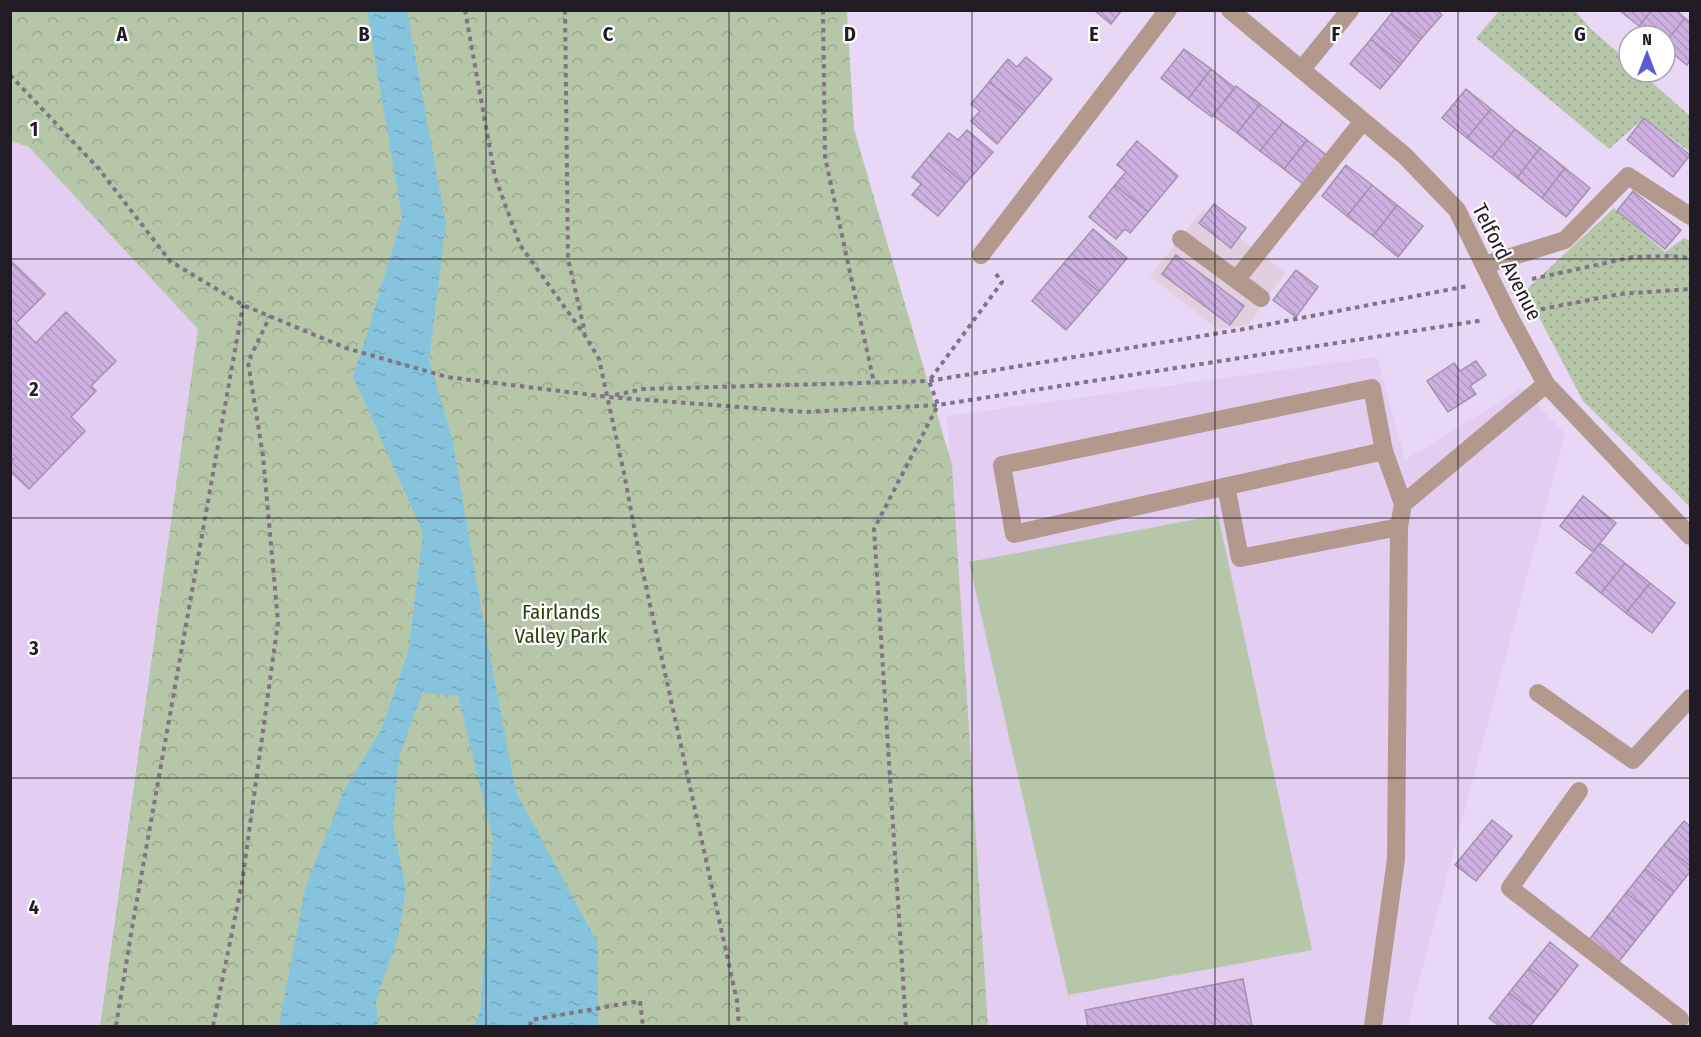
<svg xmlns="http://www.w3.org/2000/svg" width="1701" height="1037" font-family="'Fira Sans Condensed',sans-serif">
<defs>
<pattern id="grass-dots" width="8" height="8" patternUnits="userSpaceOnUse" patternTransform="scale(1.5)"><rect width="8" height="8" fill="#b6c7a9"/><path d="M2 2h.1M6 6h.1" fill="none" stroke="#9caa91" stroke-width="1.8" stroke-linecap="round"/></pattern>
<pattern id="park-crowns" width="20" height="18" patternUnits="userSpaceOnUse" patternTransform="scale(1.5)"><rect width="20" height="18" fill="#b6c7a9"/><path d="M2 6a3 3 0 1 1 6 0M12 15a3 3 0 1 1 6 0" fill="none" stroke="#9caa91"/></pattern>
<pattern id="water-ripples" width="26" height="14" patternUnits="userSpaceOnUse" patternTransform="scale(1.5)"><rect width="26" height="14" fill="#86c4de"/><path d="M2 4q2-2 4 0t4 0M15 11q2-2 4 0t4 0" fill="none" stroke="#73a8be"/></pattern>
<pattern id="building-back-hatch" width="6" height="6" patternUnits="userSpaceOnUse" patternTransform="scale(1.5)"><rect width="6" height="6" fill="#ceb1e1"/><path d="M-1 5l2 2M0 0l6 6M5-1l2 2" fill="none" stroke="#b198c1"/></pattern>
</defs>
<rect width="100%" height="100%" fill="#e9d8f5"/>
<path fill="#e1cfdf" d="M1203,209L1285,273L1248,325L1217,329L1150,276Z"/>
<path fill="#e3cdf1" d="M10,141L29,147L198,329L99,1026H11Z
M1377,357L1405,460L1522,388L1565,434L1407,1026H988L947,416Z"/>
<path fill="url(#grass-dots)" d="M1499,11H1575L1592,30L1629,62V72H1640L1690,116V152L1644,118L1609,149L1476,38Z
M1614,208L1665,252L1684,238L1690,241V507L1583,401L1525,291Z"/>
<path fill="url(#park-crowns)" d="M11,11H847L854,129L952,465L988,1026H100L198,329L29,147L11,141Z"/>
<path fill="#b6c7a9" d="M1218,515L1312,950L1068,995L969,562Z"/>
<path fill="url(#water-ripples)" d="M367,11H407L446,224L429,360L452,438L485,630L516,792L598,944V1026H474L480,1013L493,839L458,696L422,693L399,758L393,824L406,890L398,937L376,1000L378,1026H279L305,889L344,790L381,730L408,653L423,533L353,376L366,337L402,218Z"/>
<path fill="url(#building-back-hatch)" stroke="#a292ad" stroke-width="1.5" d="M1094,10H1122L1111,24Z
M1394,10H1437L1442,15L1421,39L1391,14Z
M1619,10H1652L1639,26Z
M1652,10H1676L1685,18L1665,43V36H1651L1639,26Z
M1391,14L1421,39L1401,64L1371,39Z
M1685,18L1690,22V60L1687,65L1665,47V43Z
M1371,39L1401,64L1380,89L1350,64Z
M1184,49L1211,69L1188,99L1161,78Z
M1026,57L1052,79L1025,111L989,82L1008,59L1017,67Z
M1211,69L1235,88L1212,117L1188,99Z
M989,82L1025,111L997,144L971,121L980,111L971,104Z
M1236,86L1260,104L1237,133L1213,115Z
M1466,89L1491,109L1467,138L1442,118Z
M1260,104L1283,122L1260,151L1237,133Z
M1491,109L1515,129L1492,158L1467,138Z
M1644,118L1690,155L1673,177L1627,140Z
M1283,122L1307,140L1284,169L1260,151Z
M1515,129L1540,148L1517,178L1492,158Z
M967,130L993,152L965,184L930,155L949,133L958,140Z
M1307,140L1330,158L1307,187L1284,169Z
M1137,141L1178,176L1148,212L1115,185L1126,172L1117,165Z
M1540,148L1565,168L1542,198L1517,178Z
M930,155L965,184L938,216L912,195L921,184L912,177Z
M1346,165L1372,185L1347,216L1322,196Z
M1565,168L1590,188L1566,217L1542,198Z
M1115,185L1148,212L1130,233L1125,229L1116,239L1089,217Z
M1372,185L1397,205L1373,236L1347,216Z
M1633,191L1681,230L1665,249L1617,211Z
M1214,204L1246,228L1231,248L1199,223Z
M1397,205L1423,226L1398,257L1373,236Z
M1093,229L1127,258L1099,292L1064,263Z
M1176,255L1244,306L1230,325L1162,274Z
M11,261L45,294L16,323L36,343L66,312L116,361L91,386L96,391L71,417L85,431L29,489L10,471V463L14,459L10,456Z
M1064,263L1099,292L1066,330L1032,301Z
M1296,270L1318,287L1296,317L1273,300Z
M1476,361L1486,375L1470,386L1476,394L1448,412L1427,381L1454,363L1460,371Z
M1583,496L1616,523L1593,552L1560,526Z
M1600,543L1625,563L1601,593L1576,573Z
M1625,563L1650,583L1626,613L1601,593Z
M1650,583L1675,603L1652,633L1626,613Z
M1492,820L1512,836L1476,881L1455,865Z
M1684,821L1690,826V866L1664,845Z
M1664,845L1690,866V872L1674,892L1645,869Z
M1645,869L1674,892L1655,916L1626,893Z
M1626,893L1655,916L1636,940L1607,917Z
M1607,917L1636,940L1617,964L1588,941Z
M1550,942L1578,965L1558,991L1529,968Z
M1529,968L1558,991L1538,1016L1509,993Z
M1243,979L1252,1026H1088L1085,1010Z
M1509,993L1538,1016L1530,1026H1500L1489,1018Z"/>
<g fill="none" stroke-linecap="round" stroke-linejoin="round">
<path stroke="#7f7487" stroke-width="4" stroke-dasharray="4.5 4.5" stroke-linecap="butt" d="M465,10L495,177L520,245L586,337L599,359L624,473L640,559L737,1001L739,1026
M565,10L568,258L585,333
M823,10L825,157L874,383
M10,75L99,169L170,261L243,305L346,348L447,377L608,397L805,412L938,405L1484,320
M1532,279L1633,257L1672,256L1690,258
M1532,311L1620,294L1690,289
M615,395L643,389L929,381L1244,329L1468,286
M116,1026L132,928L243,305
M213,1026L242,883L278,622L263,456L248,362L270,316
M530,1026L531,1020L640,1001L643,1026
M906,1026L874,529L938,405L929,381L1002,282L996,274"/>
<path stroke="#b19a8d" stroke-width="18" d="M1230,10L1405,156L1457,210L1509,316L1546,384L1690,536
M1302,69L1350,10
M1181,239L1261,298
M981,255L1168,10
M1485,265L1565,240L1628,176L1690,216
M1237,279L1363,121
M1372,388L1384,451L1014,534L1002,465Z
M1384,451L1403,504
M1226,486L1240,558L1399,527
M1538,693L1633,760L1690,698
M1579,791L1510,888L1680,1019
M1373,1026L1396,859L1399,527L1403,504L1546,384"/>
</g>
<path fill="none" stroke="#211b25" stroke-width="1.5" stroke-opacity="0.55" d="M243,10V1026M486,10V1026M729,10V1026M972,10V1026M1215,10V1026M1458,10V1026M10,259H1690M10,518H1690M10,778H1690"/>
<g text-anchor="middle" dominant-baseline="central" stroke-width="4.5" stroke-linejoin="round" paint-order="stroke">
<g font-size="21" fill="#211b25" stroke="#fff">
<text transform="translate(1507 262) rotate(63)">Telford Avenue</text>
</g>
<g font-size="21" fill="#2b430e" stroke="#fff">
<text x="561" y="612">Fairlands<tspan x="561" dy="24">Valley Park</tspan></text>
</g>
</g>
<g font-size="20" text-anchor="middle" font-weight="bold" fill="#211b25" stroke="#fff" stroke-width="4.5" stroke-linejoin="round" paint-order="stroke">
<text x="122" y="41">A</text>
<text x="364" y="41">B</text>
<text x="608" y="41">C</text>
<text x="850" y="41">D</text>
<text x="1094" y="41">E</text>
<text x="1336" y="41">F</text>
<text x="1580" y="41">G</text>
<text x="34" y="136">1</text>
<text x="34" y="396">2</text>
<text x="34" y="655">3</text>
<text x="34" y="914">4</text>
</g>
<rect width="1701" height="1037" fill="none" stroke="#211b25" stroke-width="24"/>
<g transform="translate(1647 54)"><circle r="28" fill="#ffffff" stroke="#a6a4a8" stroke-width="1.5"/>
<path d="M0-4.5L10 22L0 15L-10 22Z" fill="#5d5bd4"/>
<text y="-9" font-size="16" font-weight="bold" text-anchor="middle" fill="#211b25">N</text>
</g>
</svg>
